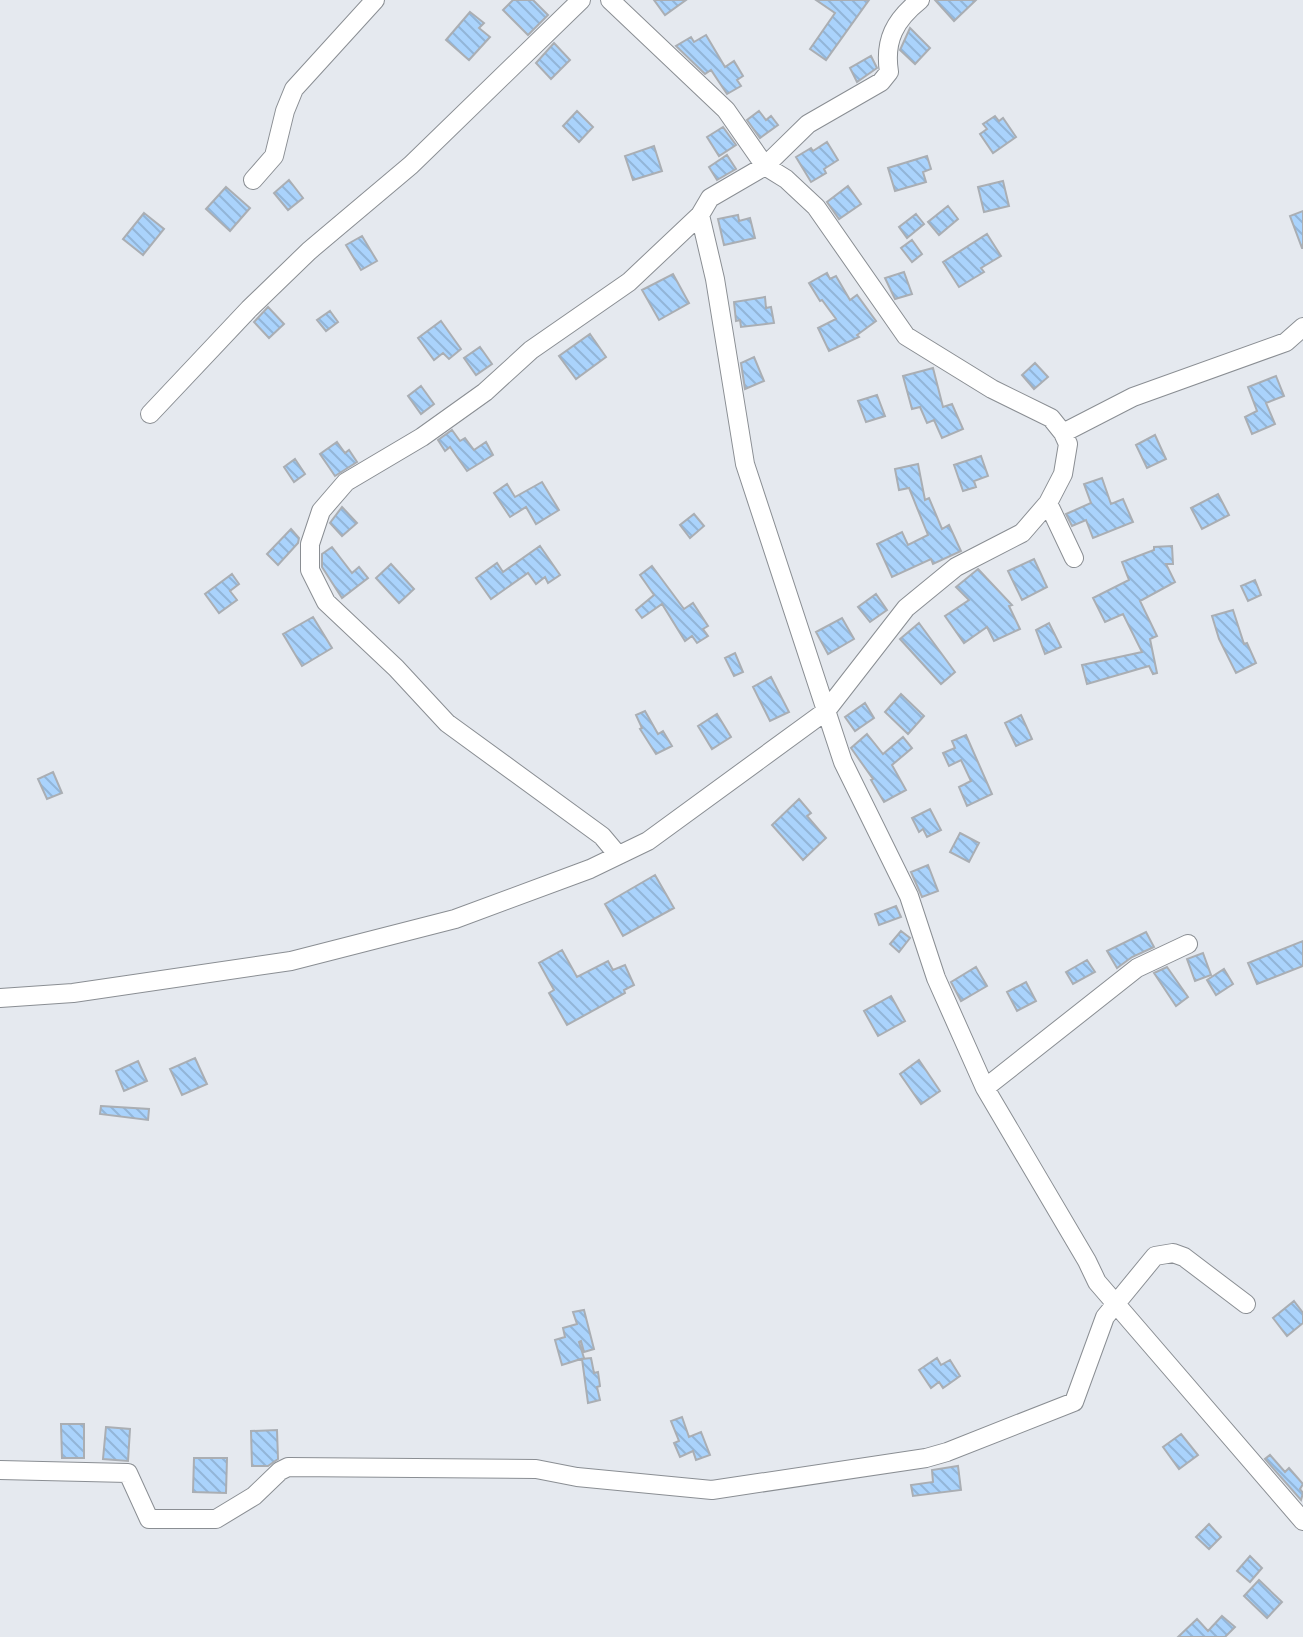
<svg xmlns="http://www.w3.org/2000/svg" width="1303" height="1637" font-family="Poppins,sans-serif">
<defs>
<pattern id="building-back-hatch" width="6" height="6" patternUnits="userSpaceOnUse" patternTransform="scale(2)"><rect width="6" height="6" fill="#aad3fc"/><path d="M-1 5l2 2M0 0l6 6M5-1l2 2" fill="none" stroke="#92b5d8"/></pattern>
</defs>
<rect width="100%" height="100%" fill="#e5e9ef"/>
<path fill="url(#building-back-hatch)" stroke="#aaaeb3" stroke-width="2" d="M513,0H533L548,15L528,35L503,10Z
M654,0H686L665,15Z
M816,0H869L826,60L810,49L835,13Z
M935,0H976L954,21Z
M470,12L484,23L479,28L490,37L469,60L446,40Z
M910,28L930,48L915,64L900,50Z
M706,35L725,67L734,61L743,76L737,80L741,86L727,94L711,70L705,74L676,46L691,37L694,42Z
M554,43L570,60L551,79L536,63Z
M871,56L877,68L857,82L850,68Z
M577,111L593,127L579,142L563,126Z
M759,111L766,120L771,116L778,125L760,138L747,120Z
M995,116L999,121L1003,118L1016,137L993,153L980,134L987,129L983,124Z
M723,127L736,145L719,156L707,137Z
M827,142L838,160L824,169L826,173L811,182L796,157L811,148L813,151Z
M654,146L662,171L633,180L625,156Z
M727,155L736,169L717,180L709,167Z
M927,156L931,169L923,172L926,182L895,191L888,168Z
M289,180L303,198L288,210L274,193Z
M1003,181L1009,206L984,212L978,187Z
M848,186L861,204L839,219L827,202Z
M226,187L250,208L230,231L206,209Z
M948,206L958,219L939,235L928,222Z
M1303,211V248H1302L1290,216Z
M144,213L164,229L143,255L123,239Z
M916,214L924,224L907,238L899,227Z
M738,215L739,221L750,218L755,238L724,245L718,219Z
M987,234L1001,256L981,268L984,272L959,287L943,262Z
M362,236L377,261L361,270L346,245Z
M912,240L922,254L912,262L901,248Z
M904,272L912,294L895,299L885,278Z
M827,273L830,279L836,276L850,300L857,295L876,321L857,335L859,337L829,351L818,328L836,319L822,300L820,301L809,283Z
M673,274L689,303L659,320L642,290Z
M765,297L766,308L771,307L774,323L741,327L740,320L736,321L734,302Z
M268,307L284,324L269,338L254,322Z
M330,311L338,322L326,331L317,320Z
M441,321L461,349L449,359L443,353L434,360L418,338Z
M590,334L606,357L576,379L559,356Z
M480,347L492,364L476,375L464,358Z
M754,357L764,381L745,389L741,363Z
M1035,363L1048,377L1034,389L1022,375Z
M933,368L943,407L952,404L963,429L942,438L934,420L927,423L920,407L912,409L903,376Z
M1276,376L1284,396L1266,403L1275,424L1252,434L1245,417L1257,411L1248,387Z
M421,386L434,404L421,414L408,396Z
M877,395L885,416L866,422L858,401Z
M452,430L460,441L465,438L474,450L486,442L493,455L467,471L450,447L445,451L438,440Z
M1155,435L1166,459L1147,468L1136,445Z
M337,442L345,453L349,450L357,462L335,476L320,454Z
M981,456L988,476L974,481L976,487L963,491L954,465Z
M295,459L305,474L294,482L284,467Z
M918,464L925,500L929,498L942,529L949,525L961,551L933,564L931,559L892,577L877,544L902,532L908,545L928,535L909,488L899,490L895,469Z
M1102,478L1111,504L1123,499L1133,522L1093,538L1086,520L1072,526L1066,514L1091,503L1084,484Z
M542,482L559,510L536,524L526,507L510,517L494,493L507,484L515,497Z
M1218,494L1229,515L1202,529L1191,508Z
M342,507L357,523L342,536L330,523Z
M694,514L704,526L690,538L680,525Z
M291,529L299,538L298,543L278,565L267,554Z
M540,546L560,575L548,583L545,577L536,584L528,573L491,599L476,578L497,563L503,572Z
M1172,546L1173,564H1166L1175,582L1140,601L1157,636L1150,639L1157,673L1153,674L1149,666L1087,684L1082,665L1142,652L1123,614L1105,622L1093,598L1129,580L1122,562L1154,550V547Z
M332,547L352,573L359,567L368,578L342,598L322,567V554Z
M1034,559L1047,587L1022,600L1008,571Z
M391,564L414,589L399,603L376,578Z
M652,566L684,609L693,603L708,626L703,629L708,636L697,643L692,636L685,641L662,604L642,618L636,610L654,595L640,575Z
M978,569L1012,605L1009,606L1020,629L994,641L987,627L964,643L945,616L969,600L956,587Z
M232,574L239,584L230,591L237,600L219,613L205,594Z
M1255,580L1261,595L1248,601L1241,586Z
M876,594L887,610L870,622L858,607Z
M1233,610L1244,644L1247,643L1256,663L1236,673L1219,639L1212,616Z
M313,617L332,648L302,666L283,634Z
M842,618L854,639L828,654L816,632Z
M919,623L955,672L941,684L900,639Z
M1049,623L1061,647L1045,654L1036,630Z
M735,653L743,672L734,676L725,658Z
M771,677L789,712L770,721L753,687Z
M901,694L924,716L908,734L885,712Z
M865,703L874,718L855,731L845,717Z
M645,711L658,734L663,731L672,746L656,754L640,729L642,728L636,715Z
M717,714L731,737L712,749L698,726Z
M1021,715L1032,739L1016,746L1005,723Z
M867,734L883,754L903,737L912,748L892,765L906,790L884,802L871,780L873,779L851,748Z
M966,735L992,794L967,806L959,787L971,781L961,760L949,766L943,753L955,748L952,741Z
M53,772L62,793L47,799L38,779Z
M799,799L811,813L807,816L826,838L803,860L772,825Z
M930,809L941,830L927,837L923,829L919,832L912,818Z
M960,833L979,843L969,862L950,852Z
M928,865L938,891L922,897L911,872Z
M655,875L674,908L623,936L605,904Z
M896,906L901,917L879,925L875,914Z
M901,931L910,938L899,952L890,944Z
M1146,932L1154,947L1132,957L1117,968L1107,951Z
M1303,941V966L1257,984L1248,963Z
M562,950L577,977L608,961L613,970L625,965L634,985L624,990L625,993L567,1025L549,993L554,990L539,963Z
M1203,953L1211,975L1195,981L1187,959Z
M1087,960L1095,972L1073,984L1066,972Z
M976,967L987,986L961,1001L951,982Z
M1167,967L1188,997L1176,1006L1154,973Z
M1224,969L1233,984L1216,995L1207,980Z
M1026,982L1036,1001L1017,1011L1007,992Z
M891,996L905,1021L878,1036L864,1011Z
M195,1058L207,1084L182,1095L170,1069Z
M919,1060L940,1091L921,1104L900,1074Z
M138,1061L147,1081L124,1091L116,1071Z
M101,1106L149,1109L148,1120L100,1114Z
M1294,1301L1303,1313V1323L1287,1336L1273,1318Z
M584,1310L594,1349L584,1352L581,1341L579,1342L584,1358L562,1365L555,1340L565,1337L563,1328L577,1324L573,1312Z
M591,1358L594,1373L598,1372L600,1386L597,1387L600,1400L588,1403L582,1359Z
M937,1358L941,1365L950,1360L960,1376L943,1388L939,1382L931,1388L919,1370Z
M682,1417L689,1437L701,1432L710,1455L696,1460L693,1451L680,1457L674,1443L679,1441L671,1421Z
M61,1424H84V1458H62Z
M106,1427L130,1429L128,1461L103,1459Z
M277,1430L278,1459L268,1466H252L251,1431Z
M1181,1434L1198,1455L1179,1469L1163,1447Z
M1270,1455L1285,1472L1289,1468L1303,1484L1300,1489L1303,1493L1301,1500L1265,1459Z
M194,1458H227L226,1493L193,1492Z
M958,1466L961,1490L913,1496L911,1485L933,1482L932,1470Z
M1209,1524L1221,1537L1209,1549L1196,1537Z
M1250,1556L1262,1568L1250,1582L1237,1571Z
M1259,1580L1282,1602L1267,1618L1244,1596Z
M1222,1616L1235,1627L1225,1637H1178L1197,1619L1208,1631Z"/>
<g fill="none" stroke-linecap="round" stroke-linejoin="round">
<defs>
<path id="minor" d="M920,0C895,20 884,40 889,72L881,82L808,124L765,166L710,198L700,215L715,279L745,464L843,762L909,896L936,978L985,1088L1087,1261L1097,1282L1303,1521
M253,180L274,156L285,111L294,89L375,0
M150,414L249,309L309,251L411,165L581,0
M1063,433L1133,397L1286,342L1303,327
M1048,503L1074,558
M618,855L602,836L447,723L396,668L326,602L310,570V544L321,511L346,482L422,437L485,392L531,350L629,282L700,215
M0,998L73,993L291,961L455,919L590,869L648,841L826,711L906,608L956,567L1022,533L1048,503L1063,474L1068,444L1063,433L1051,418L992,389L906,336L816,207L786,179L765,166L726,110L610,0
M985,1088L1137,968L1188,944
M0,1470L128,1473L149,1519H216L254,1496L280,1471L288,1467L536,1469L577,1477L712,1490L926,1458L947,1452L1074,1402L1105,1317L1155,1256L1173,1253L1184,1257L1246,1304"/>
</defs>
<use href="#minor" stroke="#8a8e93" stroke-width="20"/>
<use href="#minor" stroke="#fff" stroke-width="18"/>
</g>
</svg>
